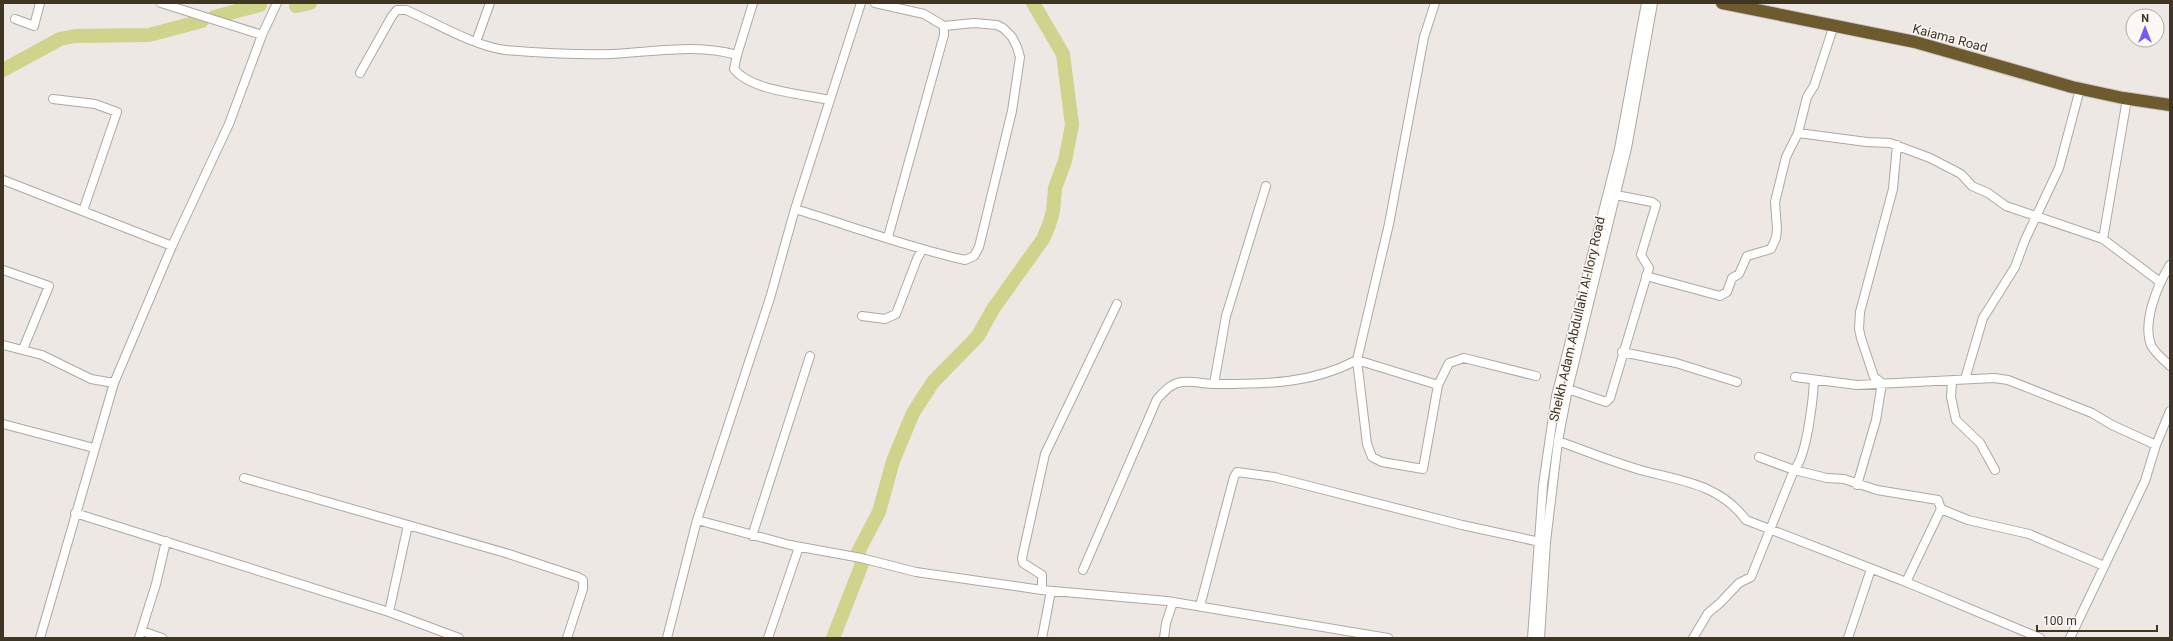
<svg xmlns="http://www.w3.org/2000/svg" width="2173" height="641" font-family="Roboto,sans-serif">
<rect width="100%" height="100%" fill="#eee8e4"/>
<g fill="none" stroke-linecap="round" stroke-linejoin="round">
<path stroke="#cfd38c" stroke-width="14" d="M296,6L310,3
M214,17L260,5
M3,70L60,39L75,36L149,35L202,21
M833,638L862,564L858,552L879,512L893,461L913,413L933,382L978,336L993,309L1043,239L1049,225L1053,211L1055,188L1065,161L1072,125L1063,54L1033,3"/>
<defs>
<path id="minor" d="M161,3L262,35
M1435,3L1424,37L1389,224L1357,360L1367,444L1372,457L1382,462L1423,469L1438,385
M15,19L34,26L40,3
M476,42L490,3
M737,55L753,3
M360,73L392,16L397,10H406C436,23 474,46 505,50C541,53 577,55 612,54C654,52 697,43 737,55L734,69C751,91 803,94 830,100
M53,99L95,104L117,112L83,211
M1798,133L1867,142L1890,143L1930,158L1961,174L1972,186L1988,193L2006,206L2103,239L2160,282
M3,180L172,246
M795,209C851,226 907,247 965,260L974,256L979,247L1012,111L1020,57L1017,47L1012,37L1003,28L997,25L974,23L944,26L924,14L875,3
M888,237L944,35V26
M2103,239L2127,99
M2170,265C2158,284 2142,322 2151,345C2154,352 2164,360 2170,366
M3,270L49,286L23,349
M1646,276L1720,296L1727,292L1732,278L1739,274L1747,256L1771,249L1776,238L1777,229L1775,202L1786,157L1798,133L1807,97L1814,86L1834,25
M862,316L885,319L896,314L917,259L922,250
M3,345L42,355L91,379L114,383
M1622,352L1676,363L1737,382
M1795,377L1857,385L1994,378L2008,380L2092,413L2112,425L2156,445
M1965,379L1983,318L2015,267L2025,240L2059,168L2080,89
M1952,381L1951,397L1956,420L1980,443L1995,470
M1214,384L1226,316L1266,186
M1568,389L1606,402L1610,398L1649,268L1641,255L1656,205L1652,202L1616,195
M3,424L94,448
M1558,441C1586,451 1615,463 1644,471C1683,481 1720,485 1746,520L1906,582L2040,638
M1759,457L1794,470L1827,478L1844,479L1877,490L1938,500L1941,509L1906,582
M244,478L509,554L578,577L583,580V589L567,638
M1857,485L1876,420L1882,383L1874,377L1861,338L1859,329L1860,312L1893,189L1897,145
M1941,509L1968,520L2029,534L2104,566
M75,513L389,612L459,638
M697,520L790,545L861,558L916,572L1042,590L1167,601L1388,638
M752,536L810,356
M1083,570L1157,399C1165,391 1171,383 1182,382C1193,381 1205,384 1216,384C1265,384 1312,384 1357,360L1438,385L1449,363L1464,358L1536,376
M1042,590V575L1023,563L1022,558L1045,454L1117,304
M1200,606L1234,477L1237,472L1274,477L1462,525L1540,542
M389,612L408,525
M142,631L162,638
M40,638L114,383L172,246L229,124L262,35L277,3
M139,638L156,584L166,541
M667,638L697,520L770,298L795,209L861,3
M768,638L799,547
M1042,638L1051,591
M1164,638L1166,623L1173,602
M1532,638L1543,485L1556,396L1619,149L1646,3
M1540,638L1546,542L1558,441L1568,389L1627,148L1653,3
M1693,638L1708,613L1720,603L1739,583L1751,577L1794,470C1807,456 1813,400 1814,380
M1848,638L1871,569
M2070,638L2145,481L2156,445L2170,411"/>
<path id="highway" d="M1722,3L1915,42L2072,87L2123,98L2170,105"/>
</defs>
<use href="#minor" stroke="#afa89f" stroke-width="10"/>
<use href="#highway" stroke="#cac6c1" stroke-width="14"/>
<use href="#minor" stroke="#fff" stroke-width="8"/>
<use href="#highway" stroke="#6d5a2e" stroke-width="12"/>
</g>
<g text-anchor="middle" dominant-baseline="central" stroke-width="3" stroke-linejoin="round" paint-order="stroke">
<g font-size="13" fill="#403523" stroke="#faf7f5">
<text transform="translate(1950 38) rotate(15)">Kaiama Road</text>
<text transform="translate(1577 319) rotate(-77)">Sheikh Adam Abdullahi Al-Ilory Road</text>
</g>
</g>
<rect width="2173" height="641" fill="none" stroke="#403523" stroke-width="8"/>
<g transform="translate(2145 28)"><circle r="19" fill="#faf7f5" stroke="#b0a9a1"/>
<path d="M0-3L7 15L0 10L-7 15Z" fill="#735cf3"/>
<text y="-6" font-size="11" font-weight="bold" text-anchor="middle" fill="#403523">N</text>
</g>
<path d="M2037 625v6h120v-6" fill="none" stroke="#403523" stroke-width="2"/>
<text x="2043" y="625" font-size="12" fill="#403523" stroke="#faf7f5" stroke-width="3" paint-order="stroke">100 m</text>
</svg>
